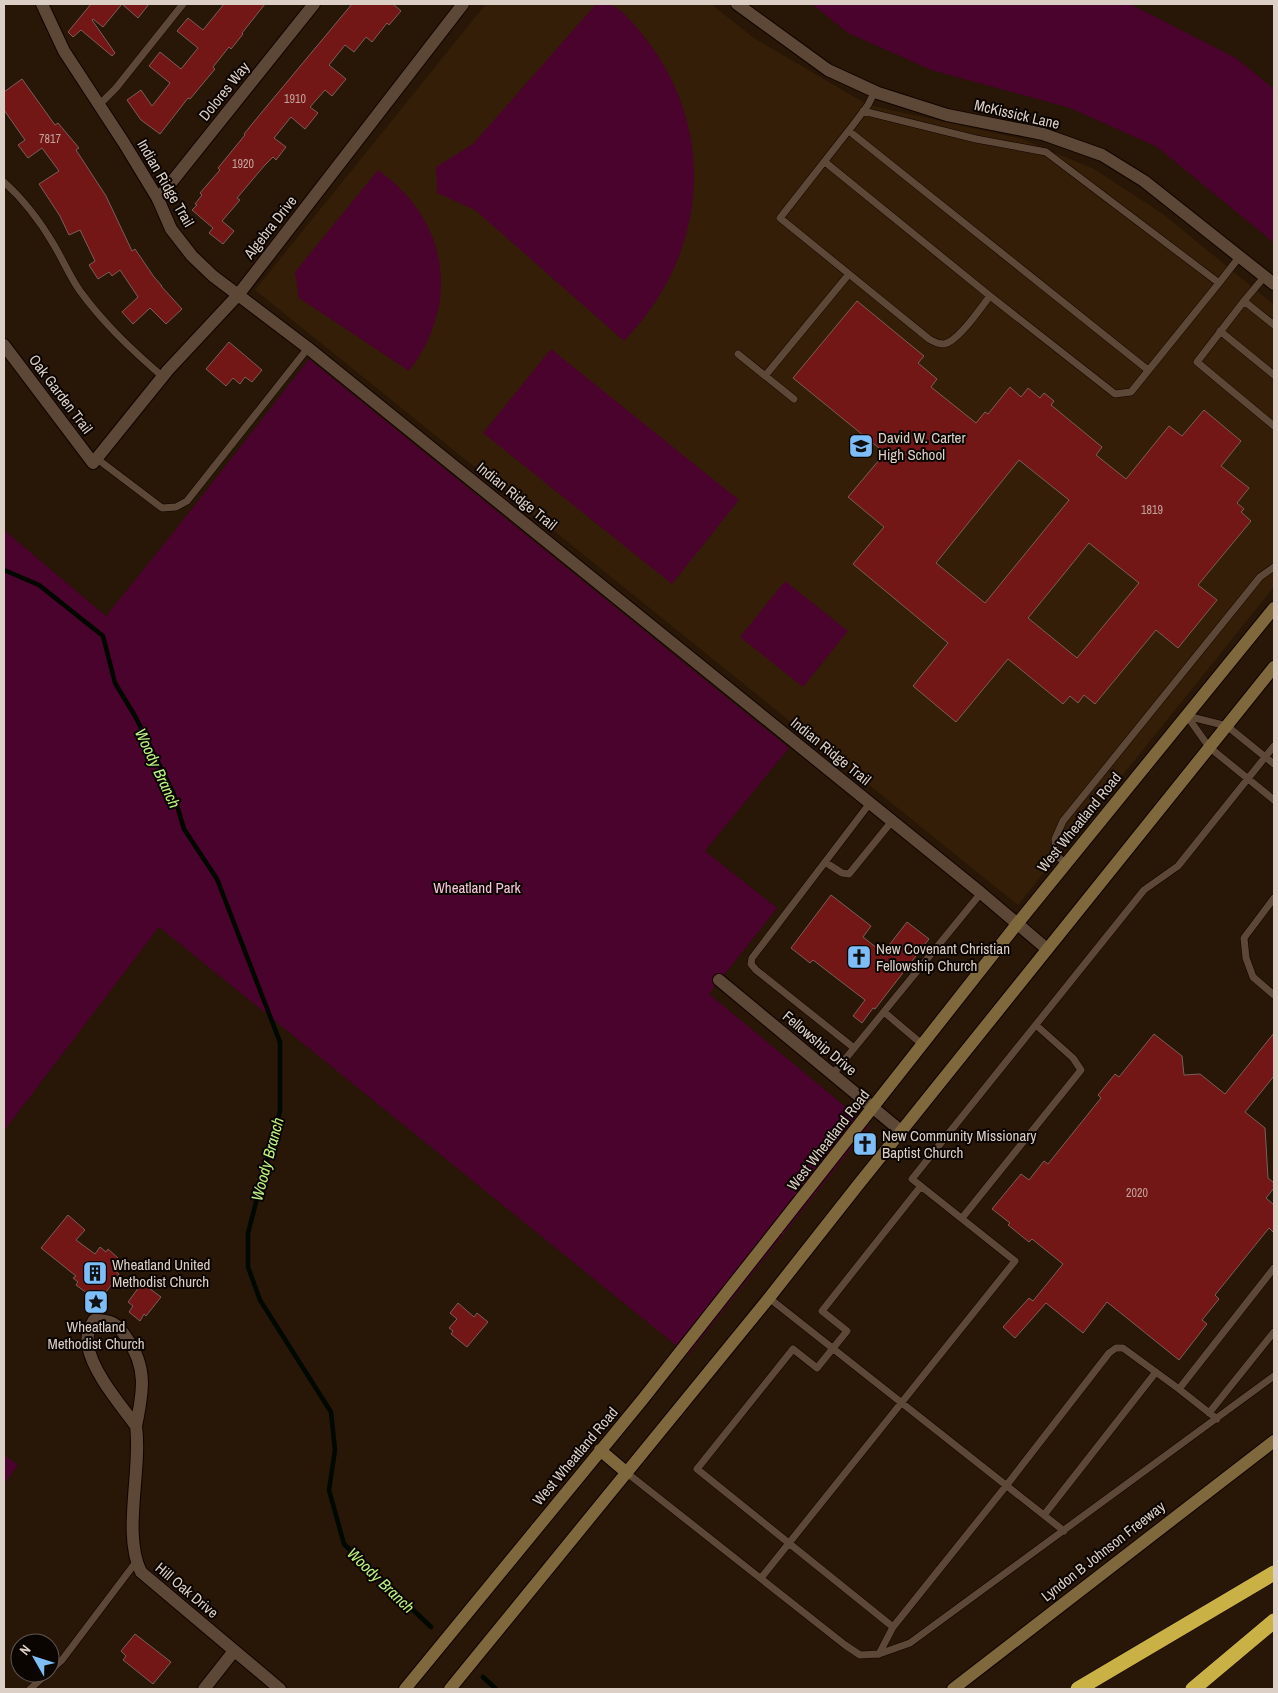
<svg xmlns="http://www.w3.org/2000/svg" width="1278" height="1693" font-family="'Archivo Narrow',sans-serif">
<rect width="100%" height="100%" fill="#281606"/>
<path fill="#351e08" d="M486,4H711L754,38L868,105L1022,139L1094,169L1163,214L1274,305V587L1018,905L255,290Z"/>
<path fill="#49032c" d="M596,4C600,4 604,3 608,4C622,7 640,31 649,43C719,137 705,258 624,341L475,210L437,193L436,167L473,144Z
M812,4H1130L1236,58L1274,89V243L1157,147L1070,108L931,70L848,33Z
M378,170C449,220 461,303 409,371L299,298L295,272Z
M551,349L739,500L672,584L483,433Z
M309,359L789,748L705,851L777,908L709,994L869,1126L688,1355L159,927L4,1131V530L106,616L176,529Z
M785,581L848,631L803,687L740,637Z
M4,1455L18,1465L4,1484Z"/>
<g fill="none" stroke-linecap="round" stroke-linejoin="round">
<path stroke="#000800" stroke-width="4.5" d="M4,570L39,585L103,636L115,683L135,716L173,792L184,829L217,879L280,1042V1111L248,1233V1267L260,1300L331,1412L335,1450L329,1490L344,1544L431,1627
M483,1677L496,1689"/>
</g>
<path fill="#721616" stroke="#7c5e5a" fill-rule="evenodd" d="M91,4H149L138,18L122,4L103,27L93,19L92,20L115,53L112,56L81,30L73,37L68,32Z
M224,4H265L242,33L243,34L231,49L229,47L213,67L215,69L190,99L188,98L160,134L141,120L127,100L141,90L152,106L170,83L149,66L160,52L181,69L198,48L177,31L188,18L203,30Z
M352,4H393L401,11L389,25L387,23L372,42L366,37L354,52L345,45L329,65L346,79L332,96L325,90L310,107L318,113L305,129L291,117L274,138L286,147L276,160L273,157L264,166L237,198L240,200L222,221L234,231L223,244L209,233L213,228L192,210L197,205L195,204L202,195L200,193L220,170L218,168L245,135L244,134L262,112Z
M22,79L55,125L58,123L79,148L76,150L106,196L132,251L135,249L154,277L162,286H161L182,309L166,324L150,308L133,324L122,312L138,297L120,270L112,276L109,272L98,279L89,265L95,261L80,230L69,235L60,216L39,184L59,171L42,148L28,158L18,145L25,140L4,110V92Z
M857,301L924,356L918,363L937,379L931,387L976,423L985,412L988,414L1010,387L1021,397L1028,388L1040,398L1044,393L1054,401L1051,405L1102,447L1096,455L1126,479L1169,426L1182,436L1204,410L1241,441L1221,466L1249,488L1237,503L1244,509L1241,512L1251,521L1198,585L1217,600L1178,648L1156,630L1095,704L1084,695L1078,703L1070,696L1063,704L1008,659L956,722L913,686L948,643L853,564L884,527L848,497L885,453L793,378ZM1019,460L1069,500L985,603L936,563ZM1089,543L1139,583L1077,658L1028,618Z
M229,342L262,370L252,382L245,377L240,384L233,378L226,386L206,369Z
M831,895L871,926L863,937L883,953L907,922L929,939L875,1009L873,1008L862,1023L853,1016L865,1000L813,960L810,963L791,948Z
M1274,1033V1076L1245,1112L1265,1128L1268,1178L1274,1183V1188L1266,1198L1274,1205V1233L1269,1228L1215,1295L1219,1299L1202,1320L1207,1324L1179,1360L1107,1302L1083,1333L1046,1303L1015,1338L1003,1327L1029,1298L1033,1301L1063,1264L1032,1239L1029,1242L1008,1225L1010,1223L992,1209L1021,1174L1029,1180L1044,1161L1048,1164L1101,1098L1098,1095L1115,1074L1119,1077L1154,1034L1182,1056L1184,1075L1200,1074L1225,1094Z
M68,1215L85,1230L76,1240L95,1254L100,1247L106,1252L108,1249L118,1258L116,1260L118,1261L112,1268L119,1274L99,1302L76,1285L78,1282L73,1278L76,1276L41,1248Z
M142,1283L161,1297L146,1316L144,1314L140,1321L129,1312L133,1306L128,1302Z
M458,1303L474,1317L477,1313L488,1322L467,1347L451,1334L453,1331L449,1328L457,1319L450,1313Z
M135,1634L171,1662L153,1684L123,1660L126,1656L121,1651Z"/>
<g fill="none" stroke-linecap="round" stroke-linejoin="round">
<defs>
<path id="service" d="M875,91L868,105L853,125L780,218L929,339C934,342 939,344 944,344C958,342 981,307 990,296
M99,105L116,88L183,4
M863,111L976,139L1046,152L1219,283L1240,256
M849,131L1148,370
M825,162L990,296L1115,394L1131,392L1219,283
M4,182C24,200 40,221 54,245C63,260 70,277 80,291C104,324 133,351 163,377
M1265,276L1244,301L1274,325
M1244,301L1197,362L1274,426
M1220,331L1274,375
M738,354L794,399
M765,376L849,274
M96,458L162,508L176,507L187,501L308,348
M1187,716L1209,747L1274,800
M1187,716L1227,726L1274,764
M825,862L842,873L849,874L892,821
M1066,864L1056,855L1055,839L1063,821L1260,577L1274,567
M1274,898L1244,938L1246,958L1253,977L1274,995
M884,1012L923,1045
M854,1048L756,970L751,964L752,958L870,803
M833,1074L981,893
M962,1218L1081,1070L1073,1058L1036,1025
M769,1298L1064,1531
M1209,1413L1274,1332
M1217,1419L1179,1389L1274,1268
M627,1473L845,1645L860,1655L879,1654L910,1643L1274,1376
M1044,1515L1156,1372
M761,1578L1015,1261L912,1179L1144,890L1178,866L1274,746
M893,1627L697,1469L793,1349L817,1368L847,1331L822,1311L921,1186
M879,1654L893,1627L1006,1486L1109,1353L1116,1348H1123L1179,1389
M50,1671L62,1660L136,1562
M30,1689L48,1673"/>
<path id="minor" d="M737,4L828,70L878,93L947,115L1043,134L1102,155L1144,181L1274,284
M158,199L314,4
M4,345L93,463L168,370L238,295L463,4
M719,980L901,1131
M94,1320C111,1320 117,1323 126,1337C148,1367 143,1392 136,1426C120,1404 93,1373 88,1346C86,1336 89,1328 94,1320Z
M136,1426C142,1470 122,1534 141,1572L280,1689
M204,1689L234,1651"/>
<path id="tertiary" d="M42,4L64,51L124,143L158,199L171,229L192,256L213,276L308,348L981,893L1047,949"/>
<path id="secondary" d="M600,1450L627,1473
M405,1689L643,1399L1017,924L1274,608
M450,1689L769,1298L858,1185L1274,667
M953,1689L1274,1441"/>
<path id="motorway" d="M1078,1689L1274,1573
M1193,1689L1274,1621"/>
</defs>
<use href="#service" stroke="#100300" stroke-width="8"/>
<use href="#minor" stroke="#100300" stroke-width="14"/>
<use href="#tertiary" stroke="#100300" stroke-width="14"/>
<use href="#secondary" stroke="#100300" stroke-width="14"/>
<use href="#motorway" stroke="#100300" stroke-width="16"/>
<use href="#service" stroke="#5d4837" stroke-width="7"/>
<use href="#minor" stroke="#5d4837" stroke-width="12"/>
<use href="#tertiary" stroke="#5d4837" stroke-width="12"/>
<use href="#secondary" stroke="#7e683c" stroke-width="12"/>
<use href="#motorway" stroke="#cab146" stroke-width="15"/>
</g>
<defs>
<symbol id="school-square" viewBox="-11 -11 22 22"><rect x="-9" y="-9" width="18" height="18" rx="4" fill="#7dbef9" stroke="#0b0501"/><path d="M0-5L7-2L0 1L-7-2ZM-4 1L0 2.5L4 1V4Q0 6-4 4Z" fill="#111"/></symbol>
<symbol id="church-square" viewBox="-11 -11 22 22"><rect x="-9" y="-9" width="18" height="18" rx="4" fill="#7dbef9" stroke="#0b0501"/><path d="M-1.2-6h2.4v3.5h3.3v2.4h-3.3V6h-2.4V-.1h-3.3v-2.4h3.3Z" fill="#111"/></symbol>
<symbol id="building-square" viewBox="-11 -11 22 22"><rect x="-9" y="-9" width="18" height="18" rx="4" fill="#7dbef9" stroke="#0b0501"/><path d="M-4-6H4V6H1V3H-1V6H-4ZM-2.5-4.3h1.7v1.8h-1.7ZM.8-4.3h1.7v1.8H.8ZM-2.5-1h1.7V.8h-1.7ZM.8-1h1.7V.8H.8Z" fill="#111"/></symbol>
<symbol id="sight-square" viewBox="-11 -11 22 22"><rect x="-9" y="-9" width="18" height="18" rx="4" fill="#7dbef9" stroke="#0b0501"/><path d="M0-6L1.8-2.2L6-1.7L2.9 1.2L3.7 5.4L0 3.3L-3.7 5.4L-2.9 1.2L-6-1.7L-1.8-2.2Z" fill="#111"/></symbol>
</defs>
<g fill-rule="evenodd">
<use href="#school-square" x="847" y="432" width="28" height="28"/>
<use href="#church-square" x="845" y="943" width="28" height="28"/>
<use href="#church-square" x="851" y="1130" width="28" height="28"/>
<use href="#building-square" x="81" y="1259" width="28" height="28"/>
<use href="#sight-square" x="82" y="1288" width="28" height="28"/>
</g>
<g text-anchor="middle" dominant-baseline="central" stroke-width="4" stroke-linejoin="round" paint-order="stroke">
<g font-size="12" fill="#c2a29a">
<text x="295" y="99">1910</text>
<text x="50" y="139">7817</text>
<text x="243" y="164">1920</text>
<text x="1152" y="510">1819</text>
<text x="1137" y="1193">2020</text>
</g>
<g font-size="15" fill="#dcd0c6" stroke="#0b0501">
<text transform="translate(224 91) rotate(-51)">Dolores Way</text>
<text transform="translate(1017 114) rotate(13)">McKissick Lane</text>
<text transform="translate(166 183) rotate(60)">Indian Ridge Trail</text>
<text transform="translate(270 227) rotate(-52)">Algebra Drive</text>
<text transform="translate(61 394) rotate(53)">Oak Garden Trail</text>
<text transform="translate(517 496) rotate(39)">Indian Ridge Trail</text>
<text transform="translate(831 751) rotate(39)">Indian Ridge Trail</text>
<text transform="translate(1079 822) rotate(-51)">West Wheatland Road</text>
<text transform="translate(820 1043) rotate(40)">Fellowship Drive</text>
<text transform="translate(828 1140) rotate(-52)">West Wheatland Road</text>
<text transform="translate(575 1456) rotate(-50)">West Wheatland Road</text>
<text transform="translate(1103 1551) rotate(-38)">Lyndon B Johnson Freeway</text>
<text transform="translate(187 1590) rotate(40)">Hill Oak Drive</text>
</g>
<g font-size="15" fill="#dcd0c6" stroke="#0b0501" text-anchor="start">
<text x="878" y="437">David W. Carter<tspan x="878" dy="17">High School</tspan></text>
<text x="876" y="948">New Covenant Christian<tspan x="876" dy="17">Fellowship Church</tspan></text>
<text x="882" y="1135">New Community Missionary<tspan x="882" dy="17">Baptist Church</tspan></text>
<text x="112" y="1264">Wheatland United<tspan x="112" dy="17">Methodist Church</tspan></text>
<text x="96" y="1326" text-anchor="middle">Wheatland<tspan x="96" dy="17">Methodist Church</tspan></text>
</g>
<g font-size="15" fill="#f9c7dc" stroke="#0b0501">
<text x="477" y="887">Wheatland Park</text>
</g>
<g font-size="16" font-style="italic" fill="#bcf481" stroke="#0b0501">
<text transform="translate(158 768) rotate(65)">Woody Branch</text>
<text transform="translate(267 1159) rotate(-75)">Woody Branch</text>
<text transform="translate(381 1580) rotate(44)">Woody Branch</text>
</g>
</g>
<rect width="1278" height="1693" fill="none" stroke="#dcd0c6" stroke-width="10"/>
<g transform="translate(35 1658) rotate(309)"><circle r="24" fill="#0b0501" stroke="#5f5650"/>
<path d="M0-4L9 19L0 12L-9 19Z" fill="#7dbef9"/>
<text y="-8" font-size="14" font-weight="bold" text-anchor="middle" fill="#dcd0c6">N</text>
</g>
</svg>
